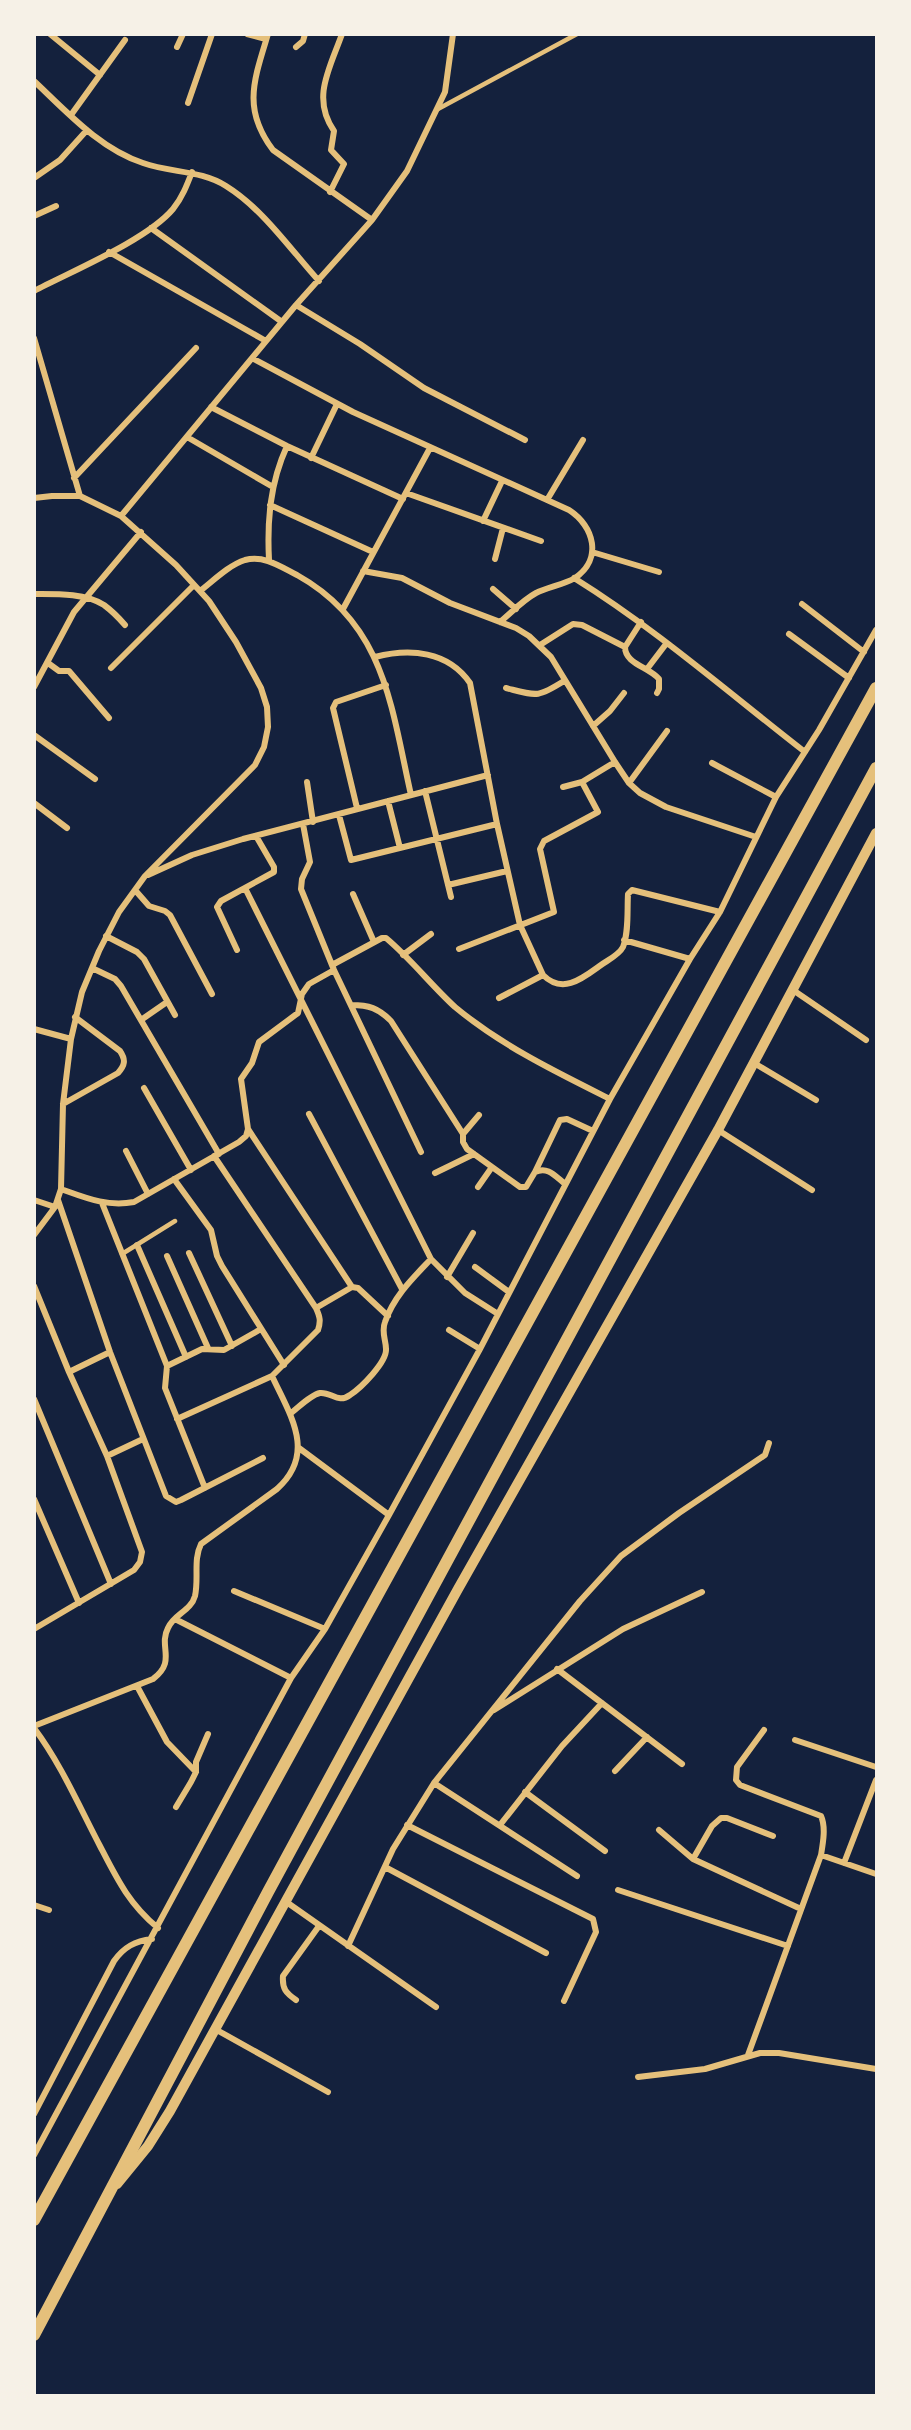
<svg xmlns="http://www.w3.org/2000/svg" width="911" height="2430" font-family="Commissioner,sans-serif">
<rect width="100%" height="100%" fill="#14213d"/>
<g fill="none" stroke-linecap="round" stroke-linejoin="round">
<path stroke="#e5c07b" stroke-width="4.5" d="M438,109L577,34
M122,1254L175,1221"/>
<path stroke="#e5c07b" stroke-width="6" d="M50,34L100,75
M247,34L266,39
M268,34C254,80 242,109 273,150L372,220
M177,47L183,34
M296,47L303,41L305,34
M34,81C67,112 100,149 143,163C171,173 201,170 226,186C263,209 290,249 319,281
M188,103L212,34
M71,115L125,40
M34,178L60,160L87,130
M330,192L344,164L331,150L334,131C311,98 330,68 342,34
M34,216L56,206
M151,228L282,322
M109,252L266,341
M34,291C72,271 147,240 173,209C182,198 187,185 192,172
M296,305L360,344L424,388L525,440
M34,338L80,496
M252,358L353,412L569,510C594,526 603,559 575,578C563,585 548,587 536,593C523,600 512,612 500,622
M211,407L287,446L403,499
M187,437L273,487
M311,458L337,404
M74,478L196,348
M406,493L541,541
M34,498L52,496H80L121,516L176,565L209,601L236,642L261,688L267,707L268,727L264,747L255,765L145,876L119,912L99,951L82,992L71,1039L63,1104L61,1189L55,1207L34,1235
M547,500L583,440
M270,505L373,552
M121,516L296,305L372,220L407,171L445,92L453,34
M483,521L502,481
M592,552L659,572
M495,559L503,528
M269,560C267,521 270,483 287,446
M363,571L402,578L450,603L516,628L529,636L551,657L615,762L629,783L640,793L666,807L756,837
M574,578C656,629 729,693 805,752
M493,589L516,609
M200,591C213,581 229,565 245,560C265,555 281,567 297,575C385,624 391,706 411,795
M34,594C56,594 85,593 104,605C112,611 119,618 125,625
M802,604L864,652
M343,609L430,448
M641,622L625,647C625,664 649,667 659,679V689L657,693
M789,634L849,678
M540,645L573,624L582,625L625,647
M375,657C410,648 448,651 470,683L497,824L520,925L543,975C563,995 583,978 601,965C608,960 619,955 623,947C629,932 627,910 628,894L632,890L720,912
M48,663L59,671H69L109,718
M111,668L194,585
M647,669L666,644
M34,687L74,612L141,532
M506,688C537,696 537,698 564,681
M593,726L610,711L624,693
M34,735L95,779
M712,763L776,797
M307,782L313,822
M629,783L667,731
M563,787L582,782L615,762
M425,791L451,897
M388,801L400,848
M34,803L67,828
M357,808L333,708L336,702L386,685
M339,815L351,860L497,824
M303,824L310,862L302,879L301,889L334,970L421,1152
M148,875L192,855L243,839L488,775
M448,885L507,871
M245,888L431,1259L465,1293L498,1314
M135,890L149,906L165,911L170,915L212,994
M353,894L374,942
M106,936L137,952L144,959L175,1015
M624,940L690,959
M459,949L554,912L540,849L544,841L598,812L582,782
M237,950L217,907L221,901L274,872V867L256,836
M403,955L431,934
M332,965L382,938H386C411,959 431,985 455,1007C502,1046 556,1072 610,1099
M92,968L115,979L121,986L219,1154
M793,990L866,1040
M499,998L543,975
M351,1005C369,1005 378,1008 391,1021L463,1134
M141,1020L167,1002
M34,1029L71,1039
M754,1063L816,1100
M144,1088L191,1170
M63,1104L118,1073C125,1065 126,1060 120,1051L75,1017
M309,1114L402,1289
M479,1115L463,1134V1142L467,1149L520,1187H526L535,1172C548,1166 555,1176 565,1184
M248,1129L352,1287
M718,1130L812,1190
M126,1151L148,1194
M535,1172L560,1120L567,1119L593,1131
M435,1173L474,1154
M174,1179L211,1230L217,1256L222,1266L284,1365
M478,1187L492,1167
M61,1189C86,1198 107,1207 134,1202L239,1142L246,1136L248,1129L241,1079L252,1063L259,1042L298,1013L302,994L309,984L334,970
M34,1200L55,1207
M58,1200L110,1352L166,1496L176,1502L181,1500L263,1458
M102,1203L167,1366L165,1388L205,1488
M137,1245L186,1357
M189,1253L232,1346
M167,1256L208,1348
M475,1267L509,1292
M447,1277L473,1233
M34,1286L69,1372L107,1456L142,1552L140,1562L134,1570L34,1629
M316,1308L352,1287L358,1288L388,1316
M449,1330L480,1349
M167,1366L202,1349L224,1350L261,1329
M69,1372L110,1352
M34,1399L111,1584
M290,1414C298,1408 310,1395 320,1393C332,1392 338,1404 350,1395C361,1388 387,1362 386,1349C386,1340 381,1332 385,1322C394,1296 413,1278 431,1259
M177,1419L272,1376L318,1330C321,1321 320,1317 316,1308L214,1156
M299,1448L389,1515
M107,1456L143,1439
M34,1499L79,1603
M234,1591L325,1629
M175,1619L291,1678
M557,1669L682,1764
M137,1686L167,1742L196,1772
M494,1710L623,1629L702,1592
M34,1726L153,1679C177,1661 158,1647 168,1628C174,1614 191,1611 195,1596C199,1578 193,1560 201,1544L277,1489C317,1453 290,1415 272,1376
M34,1728C61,1764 79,1806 100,1846C117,1879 129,1904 158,1928
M795,1740L876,1767
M615,1771L647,1737
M434,1783L577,1876
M525,1792L605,1851
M176,1807L191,1782L196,1772V1762L208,1734
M407,1825L593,1919L596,1932L564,2001
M500,1825L562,1746L602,1703
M659,1830L693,1859L801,1909
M821,1855L876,1874
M693,1859L712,1826L721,1818H727L773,1836
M844,1863L876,1780
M385,1867L546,1953
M618,1890L788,1946
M285,1901L436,2007
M34,1905L49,1910
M348,1946L393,1849L434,1783L580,1601L621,1556L679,1513L765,1455L769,1443
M296,2000C286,1993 282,1989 283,1976L319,1926
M215,2029L328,2092
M748,2055L821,1855C823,1843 826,1827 821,1816L740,1785L736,1780L737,1767L764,1730
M638,2077L705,2069L760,2053H779L876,2069
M34,2114L114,1961C124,1947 135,1941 152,1939
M34,2155L291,1678L325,1629L389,1515L480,1349L610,1099L690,959L720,912L776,797L819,730L876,630"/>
<path stroke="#e5c07b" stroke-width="10" d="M117,2184L148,2146L170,2111L458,1589L718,1130L876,833"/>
<path stroke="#e5c07b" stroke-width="12" d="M34,2220L876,688
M34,2335L268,1892L876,768"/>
</g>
<rect width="911" height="2430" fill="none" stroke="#f6f1e7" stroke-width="72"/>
</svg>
